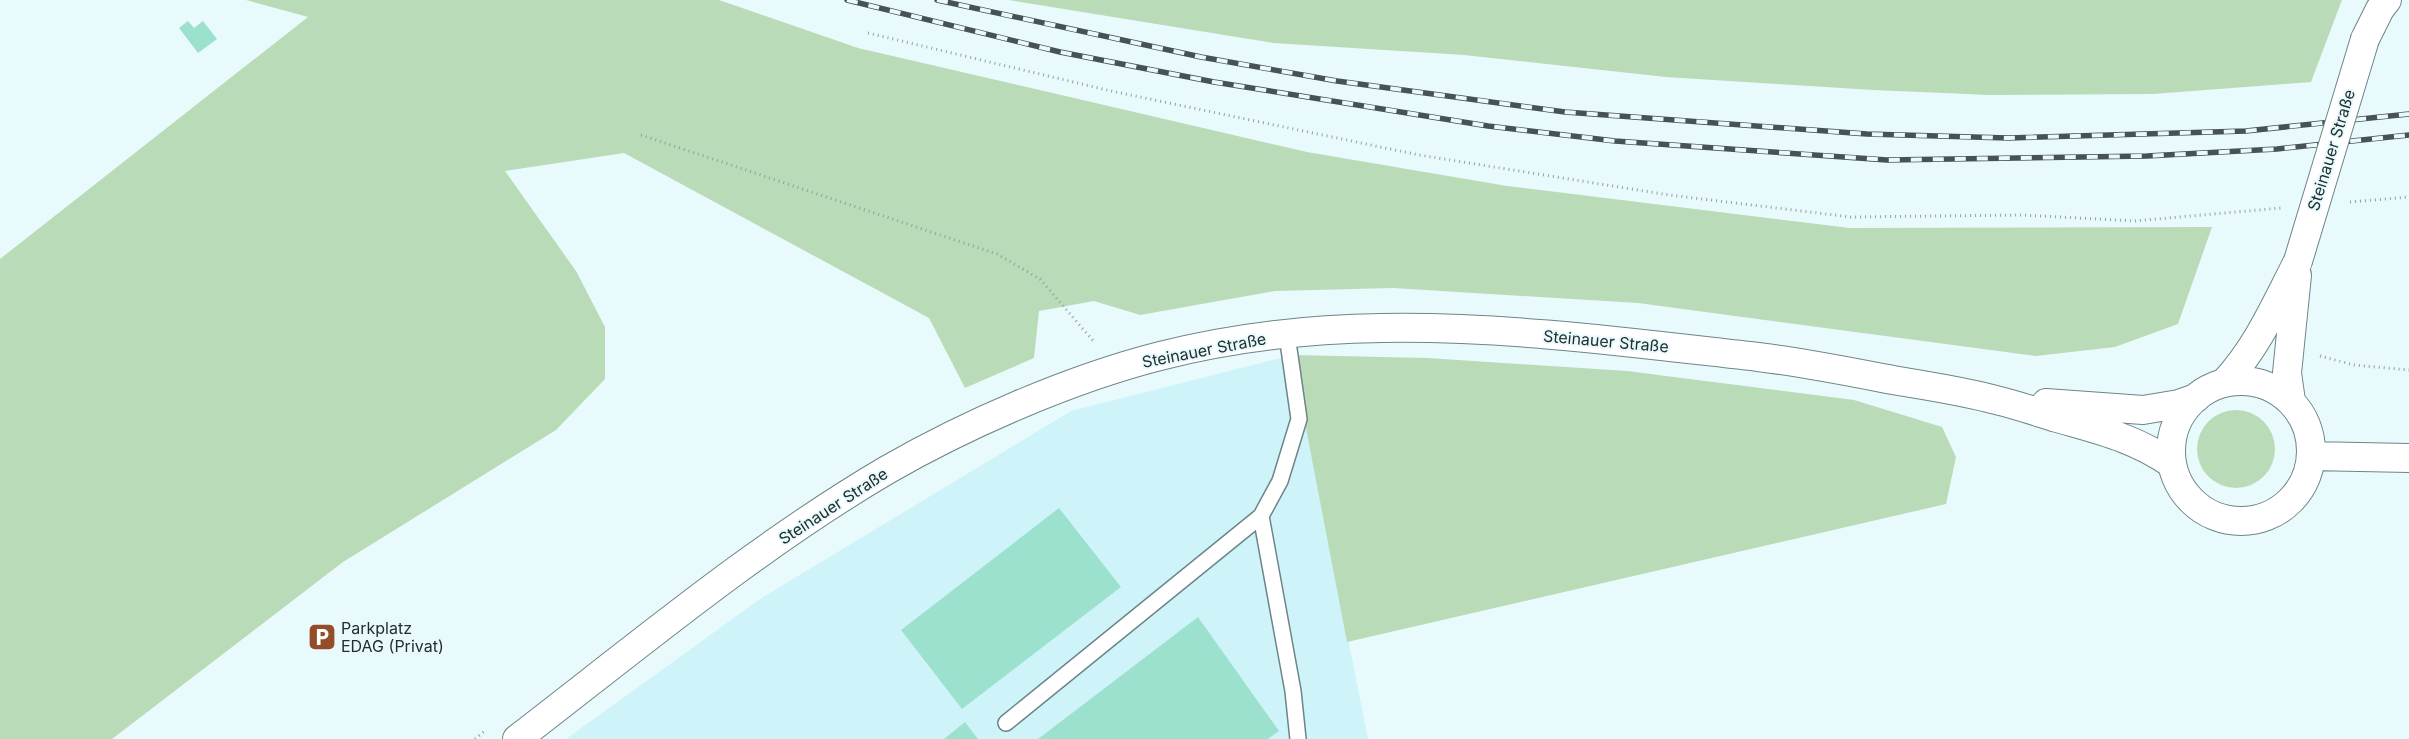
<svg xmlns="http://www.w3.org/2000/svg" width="2409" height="739" font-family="Inter,sans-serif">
<rect width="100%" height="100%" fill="#e9fafd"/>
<path fill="#cef4fa" d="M1292,355L1368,739H566L760,599L1071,411Z"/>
<path fill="#badbb7" d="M246,0H719L858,48L1307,152L1507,186L1850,228L2212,227L2178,324L2115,347L2036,356L1638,303L1393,288L1275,291L1140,315L1094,301L1039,311L1034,358L965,388L929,318L624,153L505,171L576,271L605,327V379L556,430L343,562L112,739H0V259L308,17Z
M1009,0H2342L2311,82L2153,94L1990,95L1873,90L1666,77L1464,55L1273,43Z
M1292,355L1428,358L1627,371L1854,400L1942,427L1956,457L1946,504L1347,642Z
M2197 449a39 39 0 1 1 78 0a39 39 0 1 1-78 0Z"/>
<path fill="#9ce1ce" d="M188,21L194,28L203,21L217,39L198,53L179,28Z
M1059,508L1121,587L962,709L901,630Z
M1198,617L1279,731L1268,739H1038Z
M965,722L978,739H944Z"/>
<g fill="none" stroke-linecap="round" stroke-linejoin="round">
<defs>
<path id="service" d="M1261,516L1293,691L1298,739
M1006,723L1261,516L1280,481L1299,419L1287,335"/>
<path id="tertiary" d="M2365,39L2380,9L2387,0
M2171 451a70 70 0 1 1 140 0a70 70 0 1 1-140 0Z
M2224,383C2257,348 2276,304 2298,261
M2291,401L2287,373L2297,275
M2046,403L2143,410L2179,404L2196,398
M2311,456L2409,458
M517,739C638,646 756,547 887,470C967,424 1070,379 1160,356C1231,338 1309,329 1382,328C1507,326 1634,343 1758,357C1800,362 1841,370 1882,378C1920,385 1959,390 1996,400C2017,405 2037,412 2057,418C2099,430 2135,438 2172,464"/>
</defs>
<use href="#service" stroke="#6c8589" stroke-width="18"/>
<use href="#tertiary" stroke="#6c8589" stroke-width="30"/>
<path stroke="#92a0a2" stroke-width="3" stroke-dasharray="1 4" stroke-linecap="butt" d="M868,33L1111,91L1419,155L1669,195L1851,217L2023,215L2134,221L2281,208
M641,135L997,254L1040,279L1095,343
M2350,202L2409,197
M2320,356L2354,365L2409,370
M475,739L486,730"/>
<use href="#service" stroke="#fff" stroke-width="15"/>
<use href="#tertiary" stroke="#fff" stroke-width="28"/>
<defs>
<path id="rail" d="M847,0L1060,52L1214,82L1488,126L1615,141L1887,160L2147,156L2277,149L2409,135
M937,0L1201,57L1337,81L1565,112L1867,134L2008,138L2246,131L2409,114"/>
</defs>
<use href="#rail" stroke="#465254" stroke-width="5.5"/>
<use href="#rail" stroke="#e9fafd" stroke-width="4" stroke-dasharray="11" stroke-linecap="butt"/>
<defs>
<path id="tertiary-bridge" d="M2298,261L2365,39"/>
</defs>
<use href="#tertiary-bridge" stroke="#6c8589" stroke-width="30" stroke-linecap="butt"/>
<use href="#tertiary-bridge" stroke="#fff" stroke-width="28"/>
</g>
<defs>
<symbol id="parking-square" viewBox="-11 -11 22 22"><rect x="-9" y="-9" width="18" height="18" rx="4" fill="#944d28" stroke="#e9fafd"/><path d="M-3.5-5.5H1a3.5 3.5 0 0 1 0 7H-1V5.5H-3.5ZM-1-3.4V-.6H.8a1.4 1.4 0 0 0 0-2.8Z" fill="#fff"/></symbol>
</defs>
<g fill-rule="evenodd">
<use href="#parking-square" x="306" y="621" width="32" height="32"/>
</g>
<g text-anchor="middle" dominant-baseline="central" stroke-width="4" stroke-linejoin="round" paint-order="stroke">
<g font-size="16" fill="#232e30" stroke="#e9fafd">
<text transform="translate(2331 150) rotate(-73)">Steinauer Straße</text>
<text transform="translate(1606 341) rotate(5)">Steinauer Straße</text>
<text transform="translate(1204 350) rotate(-11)">Steinauer Straße</text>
<text transform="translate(833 506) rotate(-33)">Steinauer Straße</text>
</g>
<g font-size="16" fill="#232e30" stroke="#e9fafd" text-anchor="start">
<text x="341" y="628">Parkplatz<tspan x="341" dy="18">EDAG (Privat)</tspan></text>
</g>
</g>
</svg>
